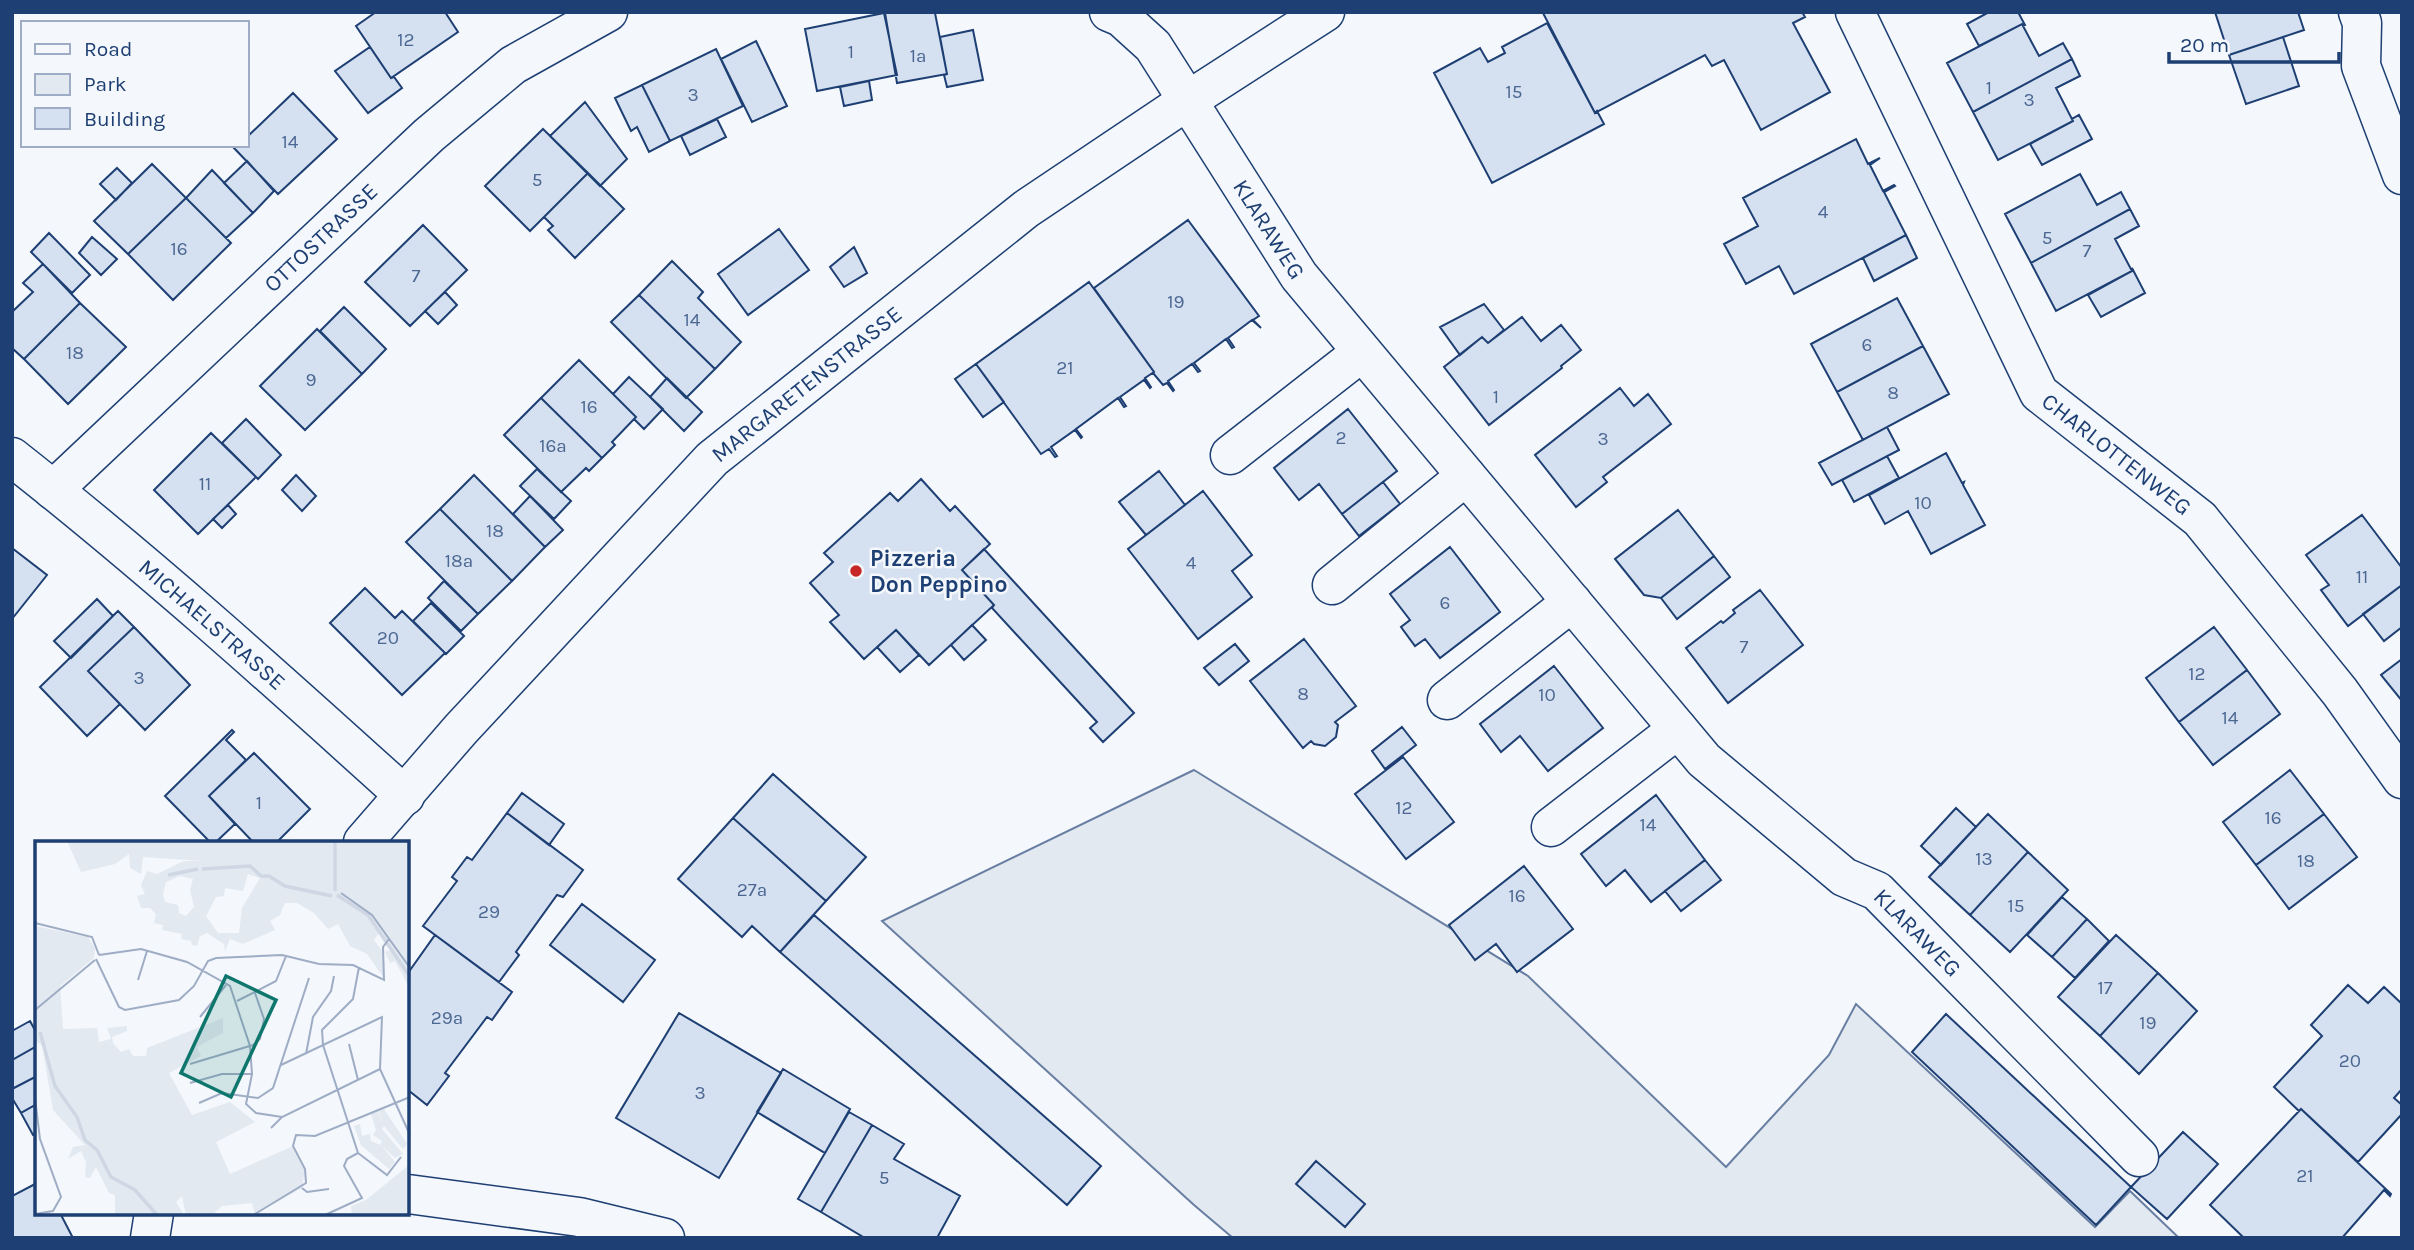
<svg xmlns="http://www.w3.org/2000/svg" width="2414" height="1250" font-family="Karla,sans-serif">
<rect width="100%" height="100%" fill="#f4f7fb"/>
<path fill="#e3e9f0" stroke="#687fa3" stroke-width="2" d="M1194,770L1528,976L1726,1167L1829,1055L1856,1004L2095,1227L2130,1191L2179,1238H1233L1194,1205L882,921Z"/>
<path fill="#d5e0f0" stroke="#1d3f73" stroke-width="2" d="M376,12H445L458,32L391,78L356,26Z
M889,12L935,13L947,74L897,83L885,13Z
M1802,12L1805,17L1793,23L1830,92L1761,130L1724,60L1712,66L1705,55L1595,113L1543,13Z
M1989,12H2018L2025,25L2023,26L2022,24L1979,46L1967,24Z
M2215,12H2298L2304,30L2229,55Z
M884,13L897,75L817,91L805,29Z
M1547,23L1595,113L1597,111L1604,124L1492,183L1434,73L1480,48L1488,62L1505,53L1502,47Z
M2022,24L2039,56L2063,43L2072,59L1973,112L1947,63Z
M973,30L983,80L947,87L944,75L947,74L940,37Z
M2283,37L2299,86L2246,104L2229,55Z
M756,41L787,106L752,122L721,59Z
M370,47L391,78L394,77L402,88L368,113L335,71Z
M716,49L743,106L670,141L642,85Z
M2072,59L2080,76L2056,88L2073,121L1998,160L1973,112Z
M869,81L872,100L844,106L840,87Z
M642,85L670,141L649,152L637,127L631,131L615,98Z
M293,93L337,139L278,194L234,148L238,145H247V137Z
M585,102L627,159L600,186L550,136Z
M2079,115L2092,139L2042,165L2030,144L2073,121L2072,119Z
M717,119L726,137L690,155L681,136Z
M543,129L588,173L530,231L485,186Z
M1856,139L1868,164L1880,158L1870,165L1883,191L1894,185L1895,186L1884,192L1906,235L1794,294L1779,266L1746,284L1724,244L1758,226L1743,198Z
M247,161L274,191L253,213L224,183Z
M152,164L186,198L128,254L94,221Z
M117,168L132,183L116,200L100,184Z
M212,170L253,213L226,238L186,198Z
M588,173L624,209L575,258L548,230L553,226L544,217Z
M2080,174L2097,205L2121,192L2130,209L2031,263L2005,214Z
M186,198L231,243L173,300L128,254Z
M2130,209L2139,226L2115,239L2132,271L2056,311L2031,263Z
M1188,220L1259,316L1253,320L1261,328L1252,320L1228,338L1234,347L1232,348L1226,339L1194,363L1200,371L1198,372L1192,364L1168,381L1174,390L1173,391L1167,383L1163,385L1153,373L1154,372L1094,288Z
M423,225L467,270L410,326L365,282Z
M779,229L809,270L748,315L718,274Z
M49,233L90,275L72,293L31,252Z
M1906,235L1917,258L1874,281L1863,258Z
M92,237L117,259L101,275L79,253Z
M854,247L867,273L844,287L830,267Z
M672,261L703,292L698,298L741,342L715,369L639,295Z
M43,264L80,303L24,359L12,348V312L33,292L23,283Z
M2132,268L2145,293L2101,317L2088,295L2132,271Z
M1089,282L1154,372L1145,378L1151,387L1150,388L1144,380L1120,397L1126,406L1124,407L1118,398L1076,429L1082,437L1081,438L1075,430L1051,447L1057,456L1055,457L1049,449L1041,454L976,364Z
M445,292L457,305L438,324L425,311Z
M639,295L715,369L686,398L611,322Z
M1897,298L1923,346L1837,392L1811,344Z
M80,303L126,347L68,404L24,359Z
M1484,304L1504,330L1488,343L1482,337L1460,355L1440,327Z
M344,307L386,349L362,374L320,331Z
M1522,317L1541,341L1561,325L1581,350L1561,366L1562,368L1489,425L1444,367L1482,337L1488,343Z
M317,329L362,374L305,430L260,386Z
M1923,346L1949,394L1863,440L1837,392Z
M579,360L636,417L612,442L615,445L602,458L541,398Z
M976,364L1004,402L983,417L955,379Z
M629,377L663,409L644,429L634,419L636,417L613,394Z
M667,378L702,412L684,431L650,397Z
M1620,388L1634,406L1648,394L1671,424L1603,477L1607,482L1576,507L1535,455Z
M541,398L602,458L589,471L586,468L561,492L504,435Z
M1348,409L1397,471L1342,514L1319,484L1299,500L1274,468Z
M246,419L281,455L258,479L222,443Z
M1887,427L1899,450L1832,485L1819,463Z
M211,433L256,477L198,534L154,490Z
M1946,453L1962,483L1964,482L1963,485L1985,525L1931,554L1908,511L1885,524L1869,495Z
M1887,456L1899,478L1854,502L1842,480Z
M537,469L571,501L554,519L520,486Z
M1159,471L1185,505L1146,535L1119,502Z
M296,475L316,496L302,511L282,490Z
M474,475L545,547L512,581L440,509Z
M921,479L950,511L955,506L990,544L962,570L994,605L929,665L896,630L864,659L830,622L839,615L810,583L833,562L824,553L890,493L898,501Z
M1383,482L1400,504L1359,536L1342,514Z
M1203,491L1252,555L1232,571L1252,597L1198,639L1128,549Z
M530,496L563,530L545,547L513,514Z
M228,505L236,514L222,528L213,519Z
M440,509L512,581L478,614L406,542Z
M1678,510L1714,556L1661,598L1644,595L1615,559Z
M2362,515L2402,568V585L2348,626L2321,590L2329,585L2306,555Z
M1450,547L1500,612L1440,658L1425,639L1415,646L1401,627L1410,620L1390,594Z
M12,548L47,575L12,619Z
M984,549L1134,713L1103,742L1090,728L1097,722L992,608L994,605L962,570Z
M1714,556L1730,577L1677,619L1661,598Z
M444,581L478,614L461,631L428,598Z
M2402,585V627L2384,641L2363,614Z
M365,588L395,618L402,611L445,653L402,695L330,623Z
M1760,590L1803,645L1728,703L1686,648L1721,621L1723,623L1735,613L1733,610Z
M97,599L113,616L71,658L54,641Z
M431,603L464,636L446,654L413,621Z
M118,611L134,627L88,671L120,704L87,736L40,687Z
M972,625L986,640L964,660L951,645Z
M134,627L190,685L145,730L88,671Z
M2214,627L2247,670L2179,722L2146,678Z
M896,630L919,655L900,672L877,647Z
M1304,639L1356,706L1335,722L1338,725L1336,737L1325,746L1314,744L1311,741L1303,748L1250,681Z
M1235,644L1249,661L1219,685L1204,668Z
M2402,659V701L2381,675Z
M1554,666L1603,728L1548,771L1520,736L1501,752L1480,724Z
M2247,670L2280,714L2213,765L2179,722Z
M1402,727L1416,745L1385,769L1372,751Z
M232,730L234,732L226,740L246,760L209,796L235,824L216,842H210L165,796Z
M254,753L310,809L277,842H253L209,796Z
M1403,757L1454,822L1406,859L1355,794Z
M2290,770L2324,814L2256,865L2223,822Z
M773,774L866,857L826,901L733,818Z
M522,793L564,824L549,845L507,813Z
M1656,795L1705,860L1651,902L1625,870L1606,886L1581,854Z
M1956,808L1976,827L1941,865L1921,846Z
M507,813L583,870L563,897L557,895L516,952L519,955L499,982L423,926L457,881L452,877L467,857L472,860Z
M1988,814L2028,852L1970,915L1929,877Z
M2324,814L2357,857L2289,909L2256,865Z
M733,818L826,901L780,952L752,926L742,937L678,879Z
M2028,852L2068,890L2010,952L1970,915Z
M1705,860L1721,880L1681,911L1665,891Z
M1524,866L1573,929L1517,972L1496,944L1475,960L1449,925Z
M2062,897L2087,919L2052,957L2027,935Z
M582,904L655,960L623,1002L550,945Z
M814,915L1101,1166L1067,1205L780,952Z
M2087,919L2109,941L2075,978L2052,957Z
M435,935L512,992L492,1020L487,1017L445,1073L449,1076L427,1105L408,1090V973Z
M2116,935L2158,973L2100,1036L2058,997Z
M2158,973L2197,1011L2139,1074L2100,1036Z
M2348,985L2368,1003L2384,987L2402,1004V1089L2394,1098L2402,1105V1114L2358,1162L2301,1109L2299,1111L2274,1087L2322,1036L2311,1025Z
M679,1013L781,1073L719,1178L616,1118Z
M1946,1014L2131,1187L2096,1225L1912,1052Z
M30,1021L37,1034V1046L12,1060V1031Z
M37,1046V1076L12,1089V1060Z
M783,1069L850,1109L825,1153L757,1112Z
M37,1076V1104L21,1113L12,1098V1089Z
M37,1104V1133L33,1135L21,1113Z
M2301,1109L2391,1194L2390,1196L2384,1190L2342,1238H2244L2210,1205Z
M849,1112L872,1125L821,1212L798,1199Z
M872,1125L904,1144L894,1159L960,1196L937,1238H865L821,1212Z
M2183,1132L2218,1164L2167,1219L2131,1187Z
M1316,1161L1365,1204L1345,1227L1296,1184Z
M37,1183V1213H60L73,1238H12V1196Z"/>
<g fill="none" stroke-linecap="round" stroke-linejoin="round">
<defs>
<g id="minor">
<path id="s1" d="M1109,12L1121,17L1153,46L1299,276L1704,760L1844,877L1877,891L2139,1157"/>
<path id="s2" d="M1855,12L2039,393L2200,519L2340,692L2402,779"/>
<path d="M2358,12L2362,23L2361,66L2402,175"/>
<path d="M1230,455L1362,352"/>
<path id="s3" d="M12,457C148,564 277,680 405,796"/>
<path id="s4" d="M53,490L429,135L513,65L608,12"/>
<path d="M1332,585L1466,476"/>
<path d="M1447,700L1572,602"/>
<path d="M1551,827L1678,729"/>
<path id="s5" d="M363,842L461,729L712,459L1026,209L1187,101L1325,12"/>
<path d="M408,1194L579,1217L665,1238"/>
<path d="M150,1238L154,1213"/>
</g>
</defs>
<use href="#minor" stroke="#1d3f73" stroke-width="41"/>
<use href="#minor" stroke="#f4f7fb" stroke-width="38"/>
</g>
<circle fill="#c62828" stroke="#f4f7fb" stroke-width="2.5" cx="856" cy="571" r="7"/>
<g text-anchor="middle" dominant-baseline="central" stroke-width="5" stroke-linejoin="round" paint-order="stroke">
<g font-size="19" fill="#4b6792">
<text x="406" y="40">12</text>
<text x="851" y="52">1</text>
<text x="918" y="56">1a</text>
<text x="1989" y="88">1</text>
<text x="1514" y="92">15</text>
<text x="693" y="95">3</text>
<text x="2029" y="100">3</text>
<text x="290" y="142">14</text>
<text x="537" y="180">5</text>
<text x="1823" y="212">4</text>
<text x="2047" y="238">5</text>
<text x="179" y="249">16</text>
<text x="2087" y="251">7</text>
<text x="416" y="276">7</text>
<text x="1176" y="302">19</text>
<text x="692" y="320">14</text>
<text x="1867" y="345">6</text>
<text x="75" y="353">18</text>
<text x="1065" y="368">21</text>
<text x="311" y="380">9</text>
<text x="1893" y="393">8</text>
<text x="1496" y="397">1</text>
<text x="589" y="407">16</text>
<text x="1341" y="438">2</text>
<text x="1603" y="439">3</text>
<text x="553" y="446">16a</text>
<text x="205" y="484">11</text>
<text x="1923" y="503">10</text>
<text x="495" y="531">18</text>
<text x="459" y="561">18a</text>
<text x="1191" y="563">4</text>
<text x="2362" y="577">11</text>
<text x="1445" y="603">6</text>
<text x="388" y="638">20</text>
<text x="1744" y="647">7</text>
<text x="2197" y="674">12</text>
<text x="139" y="678">3</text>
<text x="1303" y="694">8</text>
<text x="1547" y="695">10</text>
<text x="2230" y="718">14</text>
<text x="259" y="803">1</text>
<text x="1404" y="808">12</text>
<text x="2273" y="818">16</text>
<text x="1648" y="825">14</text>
<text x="1984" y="859">13</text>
<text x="2306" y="861">18</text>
<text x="752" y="890">27a</text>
<text x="1517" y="896">16</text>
<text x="2016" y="906">15</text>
<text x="489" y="912">29</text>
<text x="2105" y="988">17</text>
<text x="447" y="1018">29a</text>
<text x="2148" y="1023">19</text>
<text x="2350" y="1061">20</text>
<text x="700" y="1093">3</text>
<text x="2305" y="1176">21</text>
<text x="884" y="1178">5</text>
</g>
<g font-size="23" fill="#1d3f73" stroke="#f4f7fb">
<text stroke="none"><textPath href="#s1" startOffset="273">KLARAWEG</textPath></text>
<text stroke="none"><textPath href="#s4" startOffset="368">OTTOSTRASSE</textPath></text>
<text stroke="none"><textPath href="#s5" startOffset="639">MARGARETENSTRASSE</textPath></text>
<text stroke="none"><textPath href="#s2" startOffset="522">CHARLOTTENWEG</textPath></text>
<text stroke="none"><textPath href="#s3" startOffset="261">MICHAELSTRASSE</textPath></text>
<text stroke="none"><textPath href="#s1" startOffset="1236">KLARAWEG</textPath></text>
</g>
<g font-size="23" font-weight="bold" fill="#1d3f73" stroke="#f4f7fb" text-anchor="start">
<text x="870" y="558">Pizzeria<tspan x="870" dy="26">Don Peppino</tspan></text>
</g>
</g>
<g transform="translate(35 841)">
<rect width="374" height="374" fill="#f4f7fb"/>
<path d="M32,0H374V146L360,120L355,122L350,111L355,109L344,92L339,99L348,111L349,137L332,113L315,105L303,83L293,88L279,72L262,62H250L245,74L235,80L240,89L208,103L195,98L190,111L189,103L172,92L165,95L162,105L157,104L156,100L146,98L147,93L127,89L128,84L119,82L121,73L115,67H106L102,55L110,53L106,44L112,30L122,33L149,20H166L108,16L106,33L95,27L94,13L80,23L46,31ZM213,33L225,37L207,67L204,92H183L171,75L181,56L189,55L190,47L208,50ZM145,35L158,38L155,49L159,66L151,75L144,72L143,64L130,61L128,53L131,41ZM0,85L53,96L60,107L59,117L25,145L28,188L62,187L64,201L76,198L72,187L92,185V190L77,196L78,202L86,211L94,208L98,215H111L112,207L188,177V192L162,206L166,215L134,232L157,274L195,261L220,281L181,301L195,333L258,305L270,328L267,347L220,373L217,362L187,365L177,374H151L147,355L141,361L149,374H80V354L74,352L61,326L55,337L50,336L51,321L46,310L33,318L38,306L50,304L18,269L7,204L0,200ZM349,268L372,303L368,308L349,285L347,288L368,313L360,317L347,305L360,321L354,328L326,304L319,285L325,283L327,295L335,293L336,300L345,304L347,300L338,294L341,289L336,273L342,270L349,283L343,270ZM374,324V374H317L316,365L331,359Z" fill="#e3e9f0" fill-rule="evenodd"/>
<path fill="none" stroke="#cfd7e4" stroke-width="3.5" d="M300,0V50M167,28L215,25L226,35H234L250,45L297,55M133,34L163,28M302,54L333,74L375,136M5,191L20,245L42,276L50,299L62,309L76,336L100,349L122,374"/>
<path fill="none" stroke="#9eadc5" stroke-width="2" d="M306,52L337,74L375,127M0,82L57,96L64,114M64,114L106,108L152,121L195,145L215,205L217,233L211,263L221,272L247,276M61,118L84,166L90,169L144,159L159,145L173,120L181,117L247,114L284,123L318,124L349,139L348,106L354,98M324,126L318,158L287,189L288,204L323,312L352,334L366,316M103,139L112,110M202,160L241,140L251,115M0,169L60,119M165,176L191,144M314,203L323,239M271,213L278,176L296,150L299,135M155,223L218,204L225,198L229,178L220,152M246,224L347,176L345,228L375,294M155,242L187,233H217M0,257L5,298L26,356L18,370L0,373M164,262L187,252L223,257L238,247L274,137M236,287L247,276L345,228M267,347L272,351L294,348M220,373L271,342L270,328L258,305L261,294L280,295L375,256M290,374L327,357L309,325L312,318L323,312"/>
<path fill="#0f766e" fill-opacity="0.15" stroke="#0f766e" stroke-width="3.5" d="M191,135L241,159L196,256L146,232Z"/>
<rect width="374" height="374" fill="none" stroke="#1d3f73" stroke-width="3.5"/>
</g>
<rect width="2414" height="1250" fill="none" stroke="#1d3f73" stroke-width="28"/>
<rect x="21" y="21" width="228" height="126" fill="#f4f7fb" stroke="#9eadc5" stroke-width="2"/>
<rect x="35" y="44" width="35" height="10" fill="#f4f7fb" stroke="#9eadc5" stroke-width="2"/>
<text x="84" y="56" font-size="21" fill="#1d3f73">Road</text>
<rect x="35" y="74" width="35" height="21" fill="#e3e9f0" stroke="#9eadc5" stroke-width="2"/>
<text x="84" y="91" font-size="21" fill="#1d3f73">Park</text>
<rect x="35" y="108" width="35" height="21" fill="#d5e0f0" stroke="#9eadc5" stroke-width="2"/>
<text x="84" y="126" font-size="21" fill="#1d3f73">Building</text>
<path d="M2169 52v10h170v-10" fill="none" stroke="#1d3f73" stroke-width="3.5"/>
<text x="2180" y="52" font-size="21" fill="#1d3f73" stroke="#f4f7fb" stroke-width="5" paint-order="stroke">20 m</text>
</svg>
